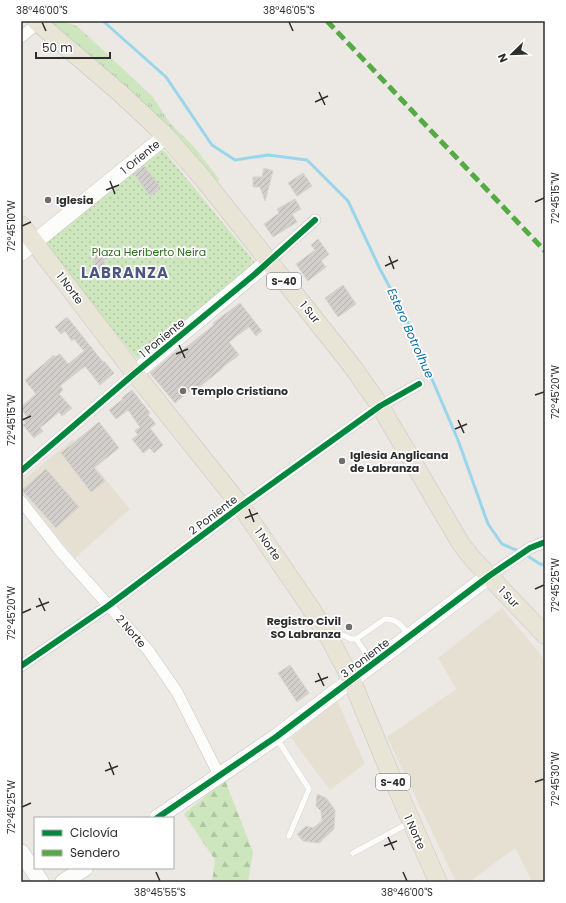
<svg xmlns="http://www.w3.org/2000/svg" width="566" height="903" font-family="Poppins,sans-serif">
<defs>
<pattern id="grass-tufts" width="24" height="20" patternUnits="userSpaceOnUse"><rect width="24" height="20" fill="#cee6be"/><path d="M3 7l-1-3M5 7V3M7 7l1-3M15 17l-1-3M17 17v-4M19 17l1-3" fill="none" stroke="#b1c6a4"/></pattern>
<pattern id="forest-firs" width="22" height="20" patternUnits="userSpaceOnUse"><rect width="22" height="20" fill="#cee6be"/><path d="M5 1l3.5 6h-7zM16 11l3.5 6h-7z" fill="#b1c6a4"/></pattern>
<pattern id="park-dots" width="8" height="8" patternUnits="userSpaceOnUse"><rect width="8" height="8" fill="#cee6be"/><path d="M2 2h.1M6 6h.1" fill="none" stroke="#b1c6a4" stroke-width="1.8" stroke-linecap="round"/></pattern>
<pattern id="building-hatch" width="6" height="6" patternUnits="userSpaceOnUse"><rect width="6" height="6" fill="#d1cecb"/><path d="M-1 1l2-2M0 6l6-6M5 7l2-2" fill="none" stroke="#b4b1af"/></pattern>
</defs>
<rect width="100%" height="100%" fill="#ece8e4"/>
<path fill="#e6e0d3" d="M73,439L130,509L75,558L21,491V482Z
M502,608L545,660V882H532L515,848L469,882H456L387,737L456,689L438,658Z
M337,700L365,764L330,790L291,738Z"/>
<path fill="url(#grass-tufts)" d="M41,21H61L77,26L152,96L170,123L195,148L220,180L213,182Z"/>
<path fill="url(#forest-firs)" d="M225,780L253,852L248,882H212L215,860L184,814Z"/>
<path fill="url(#park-dots)" d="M156,150L164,151L254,261V266L137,359L44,245L46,237Z"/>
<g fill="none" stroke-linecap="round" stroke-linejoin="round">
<path stroke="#99d6ec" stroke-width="3" d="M103,21L166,77L212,145L235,160L268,155L307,160L348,201L380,269L405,316L458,440L488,524L502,544L521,552
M526,555L540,564L545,565"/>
</g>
<path fill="url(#building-hatch)" stroke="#d7d4d0" d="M144,166L161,188L150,196L134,174Z
M264,168L273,171L265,201L260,187H253V177H262Z
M303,173L312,186L297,196L288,183Z
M295,199L301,209L292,214L297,222L273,237L264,224L279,213L277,209Z
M318,239L329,254L321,261L326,267L308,281L296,264L315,250L311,245Z
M95,251L105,252L104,279L94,278Z
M343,285L356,304L338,317L325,298Z
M240,303L262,331L256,336L249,327L229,342L239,355L223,367V368L198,388L196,386L175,403L150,373L178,350L180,352L214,325L213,323Z
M67,317L103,362L104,361L114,373L100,385L85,366L60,386L63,390L59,394L72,408L62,416L59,412L40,428L43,431L34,438L23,425L26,423L24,421L28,418L21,409V407L36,394L25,380L54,355L55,357L60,354L68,364L84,351L74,339L72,341L65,331L61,334L55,327Z
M132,390L150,413L148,415L156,424L150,428L163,445L154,453L150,448L143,453L132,439L138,435L135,431L140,427L128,410L116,419L109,410L123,399L122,398Z
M99,422L119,448L94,468L105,481L91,492L61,453Z
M46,469L79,507L56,528L22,490Z
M290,665L309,693L297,702L278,673Z
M317,794L326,798L335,810L334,829L319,843L303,841L297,834L306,826L313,828L322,821L321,811L316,806Z"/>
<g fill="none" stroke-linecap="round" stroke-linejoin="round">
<defs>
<path id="lane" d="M356,639L373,663
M333,640L343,635L351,639H356L385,619C397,618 402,627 409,634
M277,739L309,789L289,836
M353,853L409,823"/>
<path id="street" d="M21,37L38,23
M269,261L315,220
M21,471L135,373
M21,501L61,552L148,650L177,692L219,775
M489,576L530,548L545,542
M21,666L108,606L241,506L380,406L419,384"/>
<path id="secondary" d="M21,253L166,136
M135,373L269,261
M157,818L276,737L489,576
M21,852L41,882
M63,882L85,868"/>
<path id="primary" d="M36,21L120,93L166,136L205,181L352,366L380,406L461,544L472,558L545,635
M21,225L129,366L241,506L310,607L331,641L352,681L390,773L438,882"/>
</defs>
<use href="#lane" stroke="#c5c4c5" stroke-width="6"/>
<use href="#street" stroke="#c5c4c5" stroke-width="12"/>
<use href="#secondary" stroke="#c5c4c5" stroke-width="17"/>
<use href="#primary" stroke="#c6c5c4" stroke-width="19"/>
<use href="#lane" stroke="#fcfcfb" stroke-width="5.5"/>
<use href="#street" stroke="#fcfcfb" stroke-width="11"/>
<use href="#secondary" stroke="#fcfcfb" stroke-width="16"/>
<use href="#primary" stroke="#e8e4d6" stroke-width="18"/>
<path stroke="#54ab44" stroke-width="5" stroke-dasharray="10 5" stroke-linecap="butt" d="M327,21L545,251"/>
<defs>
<path id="cycleway" d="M21,471L135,373L255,274L315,220
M21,666L108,606L241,506L380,406L419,384
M157,818L276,737L489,576L530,548L545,542"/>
</defs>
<use href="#cycleway" stroke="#fff" stroke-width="8"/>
<use href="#cycleway" stroke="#00873e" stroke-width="6"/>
</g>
<path fill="none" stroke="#2e2e2e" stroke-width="1.5" d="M42,22L46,31M289,22L293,31M319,92L325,105M315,102L328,96M110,181L115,194M106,190L119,185M535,202L544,198M22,226L31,222M389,256L394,269M385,266L398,260M179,345L185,358M176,354L188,349M535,395L544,392M22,420L31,416M458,420L464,433M455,429L467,424M249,509L254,522M245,518L258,513M535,589L544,585M39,598L45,611M36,607L49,602M22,613L31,609M318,673L324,686M315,682L328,677M109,762L114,775M105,771L118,766M535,782L544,779M22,807L31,803M388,837L394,850M384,846L397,841M156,872L160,881M403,872L407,881"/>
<g fill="#706f6e" stroke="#fff" stroke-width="1.5">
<circle cx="48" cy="200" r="4"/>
<circle cx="183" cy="391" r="4"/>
<circle cx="342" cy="461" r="4"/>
<circle cx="349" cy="627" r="4"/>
</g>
<g text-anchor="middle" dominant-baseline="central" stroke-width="3.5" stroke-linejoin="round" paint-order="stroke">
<g fill="#fff" stroke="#6d6d6d" stroke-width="1">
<rect x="267" y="273" width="34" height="16" rx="3"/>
<rect x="376" y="774" width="34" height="16" rx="3"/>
</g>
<g font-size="10" font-weight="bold" fill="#2e2e2e">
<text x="284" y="281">S-40</text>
<text x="393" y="782">S-40</text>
</g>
<g font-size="11" fill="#2e2e2e" stroke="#fff">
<text transform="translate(140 157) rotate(-39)">1 Oriente</text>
<text transform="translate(70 288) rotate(53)">1 Norte</text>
<text transform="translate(310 312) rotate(51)">1 Sur</text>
<text transform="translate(162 338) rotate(-39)">1 Poniente</text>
<text transform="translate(213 515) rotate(-37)">2 Poniente</text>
<text transform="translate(268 544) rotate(55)">1 Norte</text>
<text transform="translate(509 597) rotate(46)">1 Sur</text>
<text transform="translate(131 631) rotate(49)">2 Norte</text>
<text transform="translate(365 658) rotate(-37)">3 Poniente</text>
<text transform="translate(415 832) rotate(66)">1 Norte</text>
</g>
<g font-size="11" font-weight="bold" fill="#2e2e2e" stroke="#fff" text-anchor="start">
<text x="56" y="200">Iglesia</text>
<text x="191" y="391">Templo Cristiano</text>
<text x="350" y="455">Iglesia Anglicana<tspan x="350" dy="13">de Labranza</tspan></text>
<text x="341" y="621" text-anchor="end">Registro Civil<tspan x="341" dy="13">SO Labranza</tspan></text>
</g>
<g font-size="11" fill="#2c6e1b" stroke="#fff">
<text x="149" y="252">Plaza Heriberto Neira</text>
</g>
<g font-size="12" font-style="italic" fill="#0d6fa3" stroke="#fff">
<text transform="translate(411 333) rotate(66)">Estero Botrolhue</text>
</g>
<g font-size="15" font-weight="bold" letter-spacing="1" fill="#4d5680" stroke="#fff">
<text x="125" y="272">LABRANZA</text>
</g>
</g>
<rect width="566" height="903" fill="none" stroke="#ffffff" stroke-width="44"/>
<rect x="34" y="817" width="140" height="52" fill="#ffffff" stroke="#ababab"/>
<rect x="42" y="830" width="20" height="6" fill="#00873e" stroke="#ababab"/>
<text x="70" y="837" font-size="12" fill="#2e2e2e">Ciclovía</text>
<rect x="42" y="850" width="20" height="6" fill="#54ab44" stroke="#ababab"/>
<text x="70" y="857" font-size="12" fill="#2e2e2e">Sendero</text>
<g transform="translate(512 54) rotate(247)" stroke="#ffffff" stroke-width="3" paint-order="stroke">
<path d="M0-3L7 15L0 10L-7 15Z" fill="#2e2e2e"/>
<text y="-6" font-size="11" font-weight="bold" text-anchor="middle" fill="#2e2e2e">N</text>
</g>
<path d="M36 52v6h74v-6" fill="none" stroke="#2e2e2e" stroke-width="2"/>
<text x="42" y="52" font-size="12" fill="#2e2e2e" stroke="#ffffff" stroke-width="3" paint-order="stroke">50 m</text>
<rect x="22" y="22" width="522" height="859" fill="none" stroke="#2e2e2e" stroke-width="1.5"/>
<g font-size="10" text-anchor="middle" fill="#2e2e2e">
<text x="42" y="14">38°46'00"S</text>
<text x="289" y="14">38°46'05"S</text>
<text transform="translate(555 198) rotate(-90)" y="4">72°45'15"W</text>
<text transform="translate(11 226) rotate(-90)" y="4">72°45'10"W</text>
<text transform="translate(555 392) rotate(-90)" y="4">72°45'20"W</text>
<text transform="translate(11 420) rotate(-90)" y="4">72°45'15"W</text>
<text transform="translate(555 585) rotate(-90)" y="4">72°45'25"W</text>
<text transform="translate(11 613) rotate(-90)" y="4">72°45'20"W</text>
<text transform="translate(555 779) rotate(-90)" y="4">72°45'30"W</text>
<text transform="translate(11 807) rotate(-90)" y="4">72°45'25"W</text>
<text x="160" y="896">38°45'55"S</text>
<text x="407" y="896">38°46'00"S</text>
</g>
</svg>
